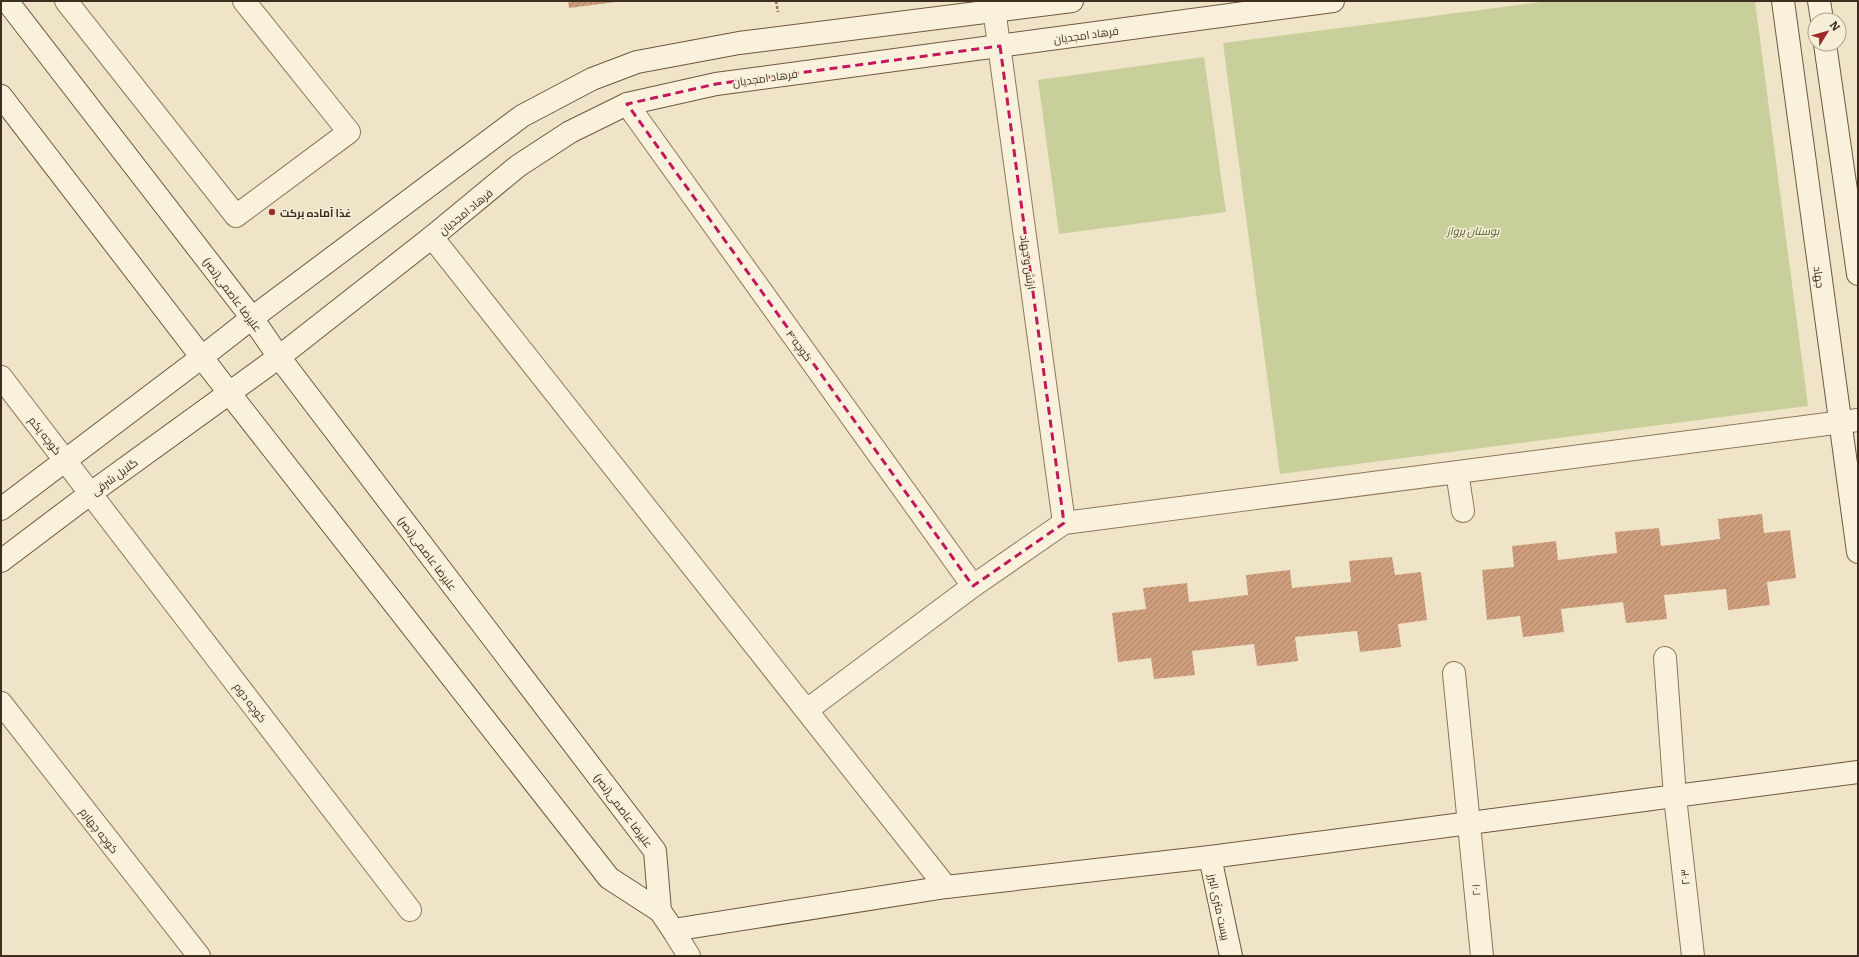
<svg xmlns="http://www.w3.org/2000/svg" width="1859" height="957" font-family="Literata,Cairo,serif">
<defs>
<pattern id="building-hatch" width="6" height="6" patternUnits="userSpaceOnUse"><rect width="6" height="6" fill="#cf9f7d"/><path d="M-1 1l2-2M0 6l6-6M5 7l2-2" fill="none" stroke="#a98266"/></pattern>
</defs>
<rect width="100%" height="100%" fill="#f0e4c8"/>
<path fill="#c9cf9b" d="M1550,1H1755L1808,406L1280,474L1223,43Z
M1204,57L1226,212L1059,234L1038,80Z"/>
<path fill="url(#building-hatch)" d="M568,1H616V2L569,8Z
M1762,514L1764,533L1790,530L1796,578L1767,582L1770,605L1728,610L1726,589L1664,595L1667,619L1626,623L1623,602L1561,609L1564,632L1523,637L1520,616L1487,620L1482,570L1514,567L1512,546L1556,541L1558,560L1617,553L1615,532L1659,528L1661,546L1720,539L1718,519Z
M1392,557L1395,575L1421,572L1427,620L1398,624L1401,647L1360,652L1357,631L1295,637L1298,661L1257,666L1254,644L1192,651L1195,675L1154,679L1151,658L1118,662L1112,613L1146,609L1143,588L1187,583L1189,602L1248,595L1246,575L1290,570L1292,588L1351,582L1349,561Z"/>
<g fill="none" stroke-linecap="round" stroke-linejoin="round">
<defs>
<path id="street" d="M66,1L236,216L349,132L244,1
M993,1L1064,523
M627,104L973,586
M432,237L946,887
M1,377L410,910
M1457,472L1463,511
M1665,658L1675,797L1693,956
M1454,673L1482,956
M1,703L199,956
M807,710L973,586L1064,523L1858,420
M673,930L689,956"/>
<path id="secondary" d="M7,1L252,318L279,357L655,851L660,911
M1783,1L1858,552
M1819,1L1822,20
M1825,44L1858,274
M1,96L230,394L609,878L660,911L673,930L946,887L1210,857L1858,772
M1,509L202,357L252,318L522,116L592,79L637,62L739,43L1072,1
M1,561L91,493L279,357L432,237L518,166L570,132L627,104L716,84L1333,1
M1210,857L1231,956"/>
</defs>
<use href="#street" stroke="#8d765c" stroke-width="24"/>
<use href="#secondary" stroke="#6f573f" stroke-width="24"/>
<path stroke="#8d765c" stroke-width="2.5" stroke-dasharray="3 2" stroke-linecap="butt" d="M776,1L778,12"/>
<use href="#street" stroke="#faf1dc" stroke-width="22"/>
<use href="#secondary" stroke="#faf1dc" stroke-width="22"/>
</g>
<path fill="none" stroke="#c2185b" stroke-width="3" stroke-dasharray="8 5" stroke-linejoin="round" d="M1000,46L1064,523L973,586L627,104L716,84Z"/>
<circle fill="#9e2a2b" stroke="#f7eed8" stroke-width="1.5" cx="272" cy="212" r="4"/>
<g text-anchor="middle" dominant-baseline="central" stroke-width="3" stroke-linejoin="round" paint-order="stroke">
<g font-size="11" fill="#3d2e20" stroke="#f7eed8">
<text transform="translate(1086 34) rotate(-8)">فرهاد امجدیان</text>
<text transform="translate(765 77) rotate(-8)">فرهاد امجدیان</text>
<text transform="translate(465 211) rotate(-39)">فرهاد امجدیان</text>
<text transform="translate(1029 262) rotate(82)">ارتش و جهاد</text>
<text transform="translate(1820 277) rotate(82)">جهاد</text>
<text transform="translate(233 294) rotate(53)">علیرضا عاصمی(نصر)</text>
<text transform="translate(800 345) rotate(54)">کوچه ۴</text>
<text transform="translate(46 435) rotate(52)">کوچه یکم</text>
<text transform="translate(114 476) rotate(-36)">گلایل شرقی</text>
<text transform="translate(428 553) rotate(53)">علیرضا عاصمی(نصر)</text>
<text transform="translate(251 702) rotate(53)">کوچه دوم</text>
<text transform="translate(624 810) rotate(53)">علیرضا عاصمی(نصر)</text>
<text transform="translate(100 830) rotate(52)">کوچه چهارم</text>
<text transform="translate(1684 877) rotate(-96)">۲۰۳</text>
<text transform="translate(1475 890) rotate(-95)">۲۰۱</text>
<text transform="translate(1220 907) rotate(78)">بیست متری البرز</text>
</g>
<g font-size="11" font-weight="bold" fill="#3d2e20" stroke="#f7eed8" text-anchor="start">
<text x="280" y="212">غذا آماده برکت</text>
</g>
<g font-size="11" font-style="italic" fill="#4d5a26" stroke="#f7eed8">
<text x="1473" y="230">بوستان پرواز</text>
</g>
</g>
<rect width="1859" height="957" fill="none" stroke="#3d2e20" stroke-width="4"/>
<g transform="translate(1827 32) rotate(53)"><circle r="19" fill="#f7eed8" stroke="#ada18e"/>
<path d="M0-3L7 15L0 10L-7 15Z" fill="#9e2a2b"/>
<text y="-6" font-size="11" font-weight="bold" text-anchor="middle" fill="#3d2e20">N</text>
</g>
</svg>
